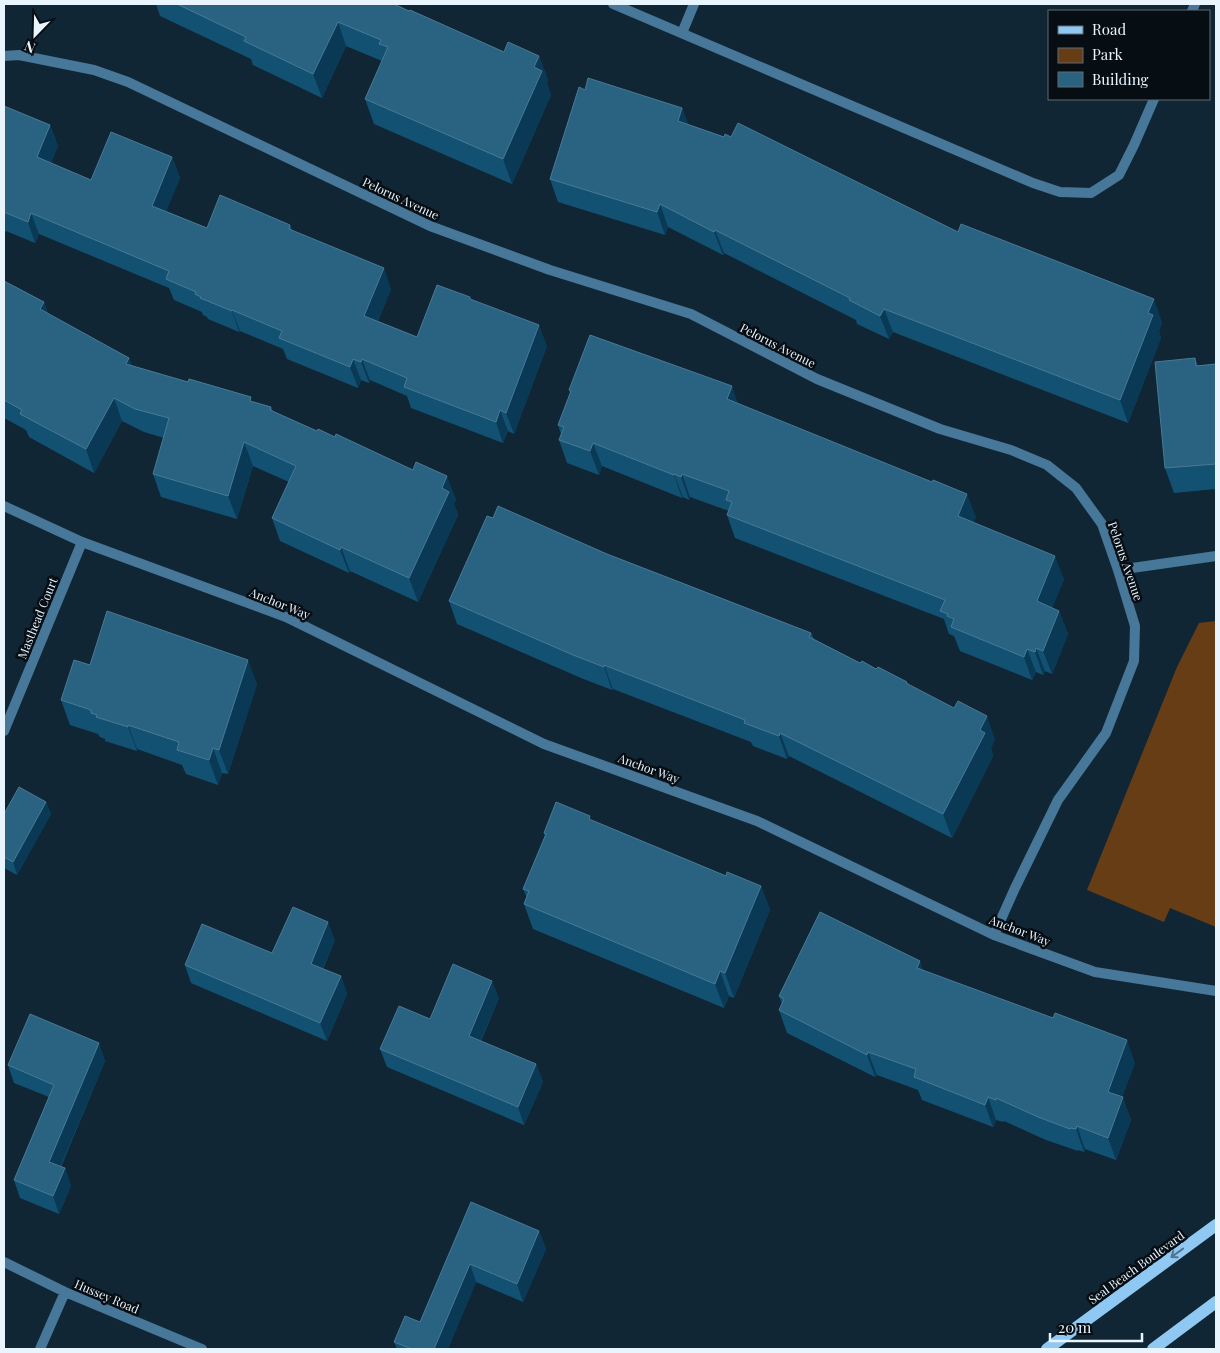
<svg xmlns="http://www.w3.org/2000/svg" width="1220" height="1353" font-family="'Playfair Display',serif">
<rect width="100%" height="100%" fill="#112634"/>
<path fill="#673d16" d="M1216,621V927L1170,908L1164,922L1087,890L1177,667L1199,623Z"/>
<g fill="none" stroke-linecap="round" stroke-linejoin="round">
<path stroke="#477799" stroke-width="10" d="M613,4L1033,183L1060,192L1091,193L1119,175L1134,145L1154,99
M1192,11L1195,4
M682,33L694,4"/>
<path stroke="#477799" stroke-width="10" d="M4,56L19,55L94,70L128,82L430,226L550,270L691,314L817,379L940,429L1011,450L1047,465L1076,488L1102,524L1118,570L1135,626L1134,661L1106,733L1058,800L1015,888L994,935
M4,506L82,542L286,617L544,744L757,821L994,935L1095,972L1216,991
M1118,570L1216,556
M4,731L82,542
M4,1262L65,1292L202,1349
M40,1349L65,1292"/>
<path stroke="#8ec8f3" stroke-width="12" d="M1047,1349L1216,1225
M1153,1349L1216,1302"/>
</g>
<path fill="#135173" d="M156,4H394L409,11L504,52L539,56L548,80L547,83L551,95L512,184L374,124L365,99L382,61L346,46L322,98L253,65L251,59L160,16Z
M585,90L682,108L688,124L724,137H731L958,232L1162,322L1159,331L1161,338L1128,423L893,332L889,339L857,324L856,320L724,253L723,255L668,227L665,235L558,202L550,179Z
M4,106L50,125L58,146L51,163L91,180L172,157L180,178L166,211L207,228L290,225L292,230L391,289L378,321L417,337L471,300L547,346L514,434L508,431L503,443L411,408L407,396L370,380L369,383L361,380L358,388L287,359L283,349L240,331L239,332L208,319L207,317L203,315L202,312L174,300L169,288L39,234L35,243L6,231L4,233Z
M4,281L44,302L48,314L129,358L132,366L271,407L273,411L456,499L454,504L458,515L418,602L350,571L349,573L280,541L272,518L289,482L253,466L237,519L161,497L153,474L164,438L144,432L122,421L94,473L29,437L26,430L4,418Z
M1195,358L1198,366L1216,364V489L1174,493L1165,468Z
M569,390L738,404L976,517L973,523L1064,579L1052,608L1059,611L1068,634L1052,674L1045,671L1043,675L1036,672L1032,680L960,651L954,636L949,634L944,619L735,538L727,515L729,511L690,497L689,500L683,497L682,498L602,466L599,475L567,463L559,440L561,434L558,425L570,393Z
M493,518L607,554L811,633L814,639L860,663L876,669L907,682L908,684L995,739L991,748L993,756L952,838L789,756L787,759L753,746L751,742L613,689L612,690L581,678L457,624L449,601Z
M90,665L257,684L228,774L222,773L218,785L186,774L182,765L137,749V751L105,741V739L100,737L98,734L70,725L61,700Z
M46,802L51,814L17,875L4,868V814Z
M591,820L726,876L761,886L770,910L734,998L729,996L724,1008L533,929L524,904L527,898L523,889L545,836L544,833Z
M335,940L323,969L341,976L347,994L327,1041L191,983L185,965L272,953Z
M923,970L1135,1063L1122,1097L1131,1120L1116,1160L1085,1149L1084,1152L1078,1150V1151L1046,1140L1004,1121V1122L996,1120L993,1127L922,1100L918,1090L877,1075L875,1077L787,1033L779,1010L782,1004L779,996Z
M499,998L481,1041L536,1064L543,1082L524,1125L387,1067L380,1049L430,1019Z
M105,1061L61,1167L65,1168L71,1186L59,1214L20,1198L14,1180L49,1097L14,1083L8,1065Z
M471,1202L539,1231L546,1249L523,1302L476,1282L448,1349H397L394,1342L420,1322Z"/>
<path fill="#093954" d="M338,22L346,46L322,98L313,74Z
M539,56L548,80L547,83L551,95L512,184L503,159L534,67Z
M682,108L690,131L678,121Z
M50,125L58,146L45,178L37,157Z
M172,157L180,178L160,227L152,206Z
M660,204L668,227L665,235L657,212Z
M31,213L39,234L35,243L28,222Z
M715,230L724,253L723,255L714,232Z
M384,268L391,289L372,337L364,316Z
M1154,299L1162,322L1159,331L1161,338L1128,423L1120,400L1148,313Z
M44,302L52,325L40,309Z
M884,309L893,332L889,339L880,316Z
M232,310L240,331L239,332L232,311Z
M539,325L547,346L514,434L506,413Z
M129,358L138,381L126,364Z
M353,359L361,380L358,388L350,367Z
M362,359L370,380L369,383L361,362Z
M732,386L740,410L727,399Z
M114,398L122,421L94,473L86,449Z
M500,410L508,431L503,443L496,422Z
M244,442L253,466L237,519L228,496Z
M593,443L602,466L599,475L590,451Z
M674,474L683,497L682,498L674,475Z
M682,474L690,497L689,500L681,477Z
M447,476L456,499L454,504L458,515L418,602L409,578L442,488Z
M967,494L976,517L967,540L958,516Z
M341,547L350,571L349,573L340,550Z
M1055,556L1064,579L1046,624L1037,601Z
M1059,611L1068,634L1052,674L1043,651Z
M1036,648L1045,671L1043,675L1035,652Z
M1027,649L1036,672L1032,680L1024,657Z
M248,660L257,684L228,774L219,750Z
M604,665L613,689L612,690L604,667Z
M987,716L995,739L991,748L993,756L952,838L943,814L980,730Z
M128,725L137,749V751L128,727Z
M780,733L789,756L787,759L779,736Z
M213,748L222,773L218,785L209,760Z
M46,802L51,814L17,875L13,862Z
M761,886L770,910L734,998L725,973Z
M328,922L335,940L317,981L311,964Z
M920,961L928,984L917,968Z
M720,971L729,996L724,1008L715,984Z
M341,976L347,994L327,1041L320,1023Z
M492,981L499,998L475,1053L469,1036Z
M1127,1040L1135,1063L1116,1114L1108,1092Z
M99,1043L105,1061L55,1179L49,1162Z
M868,1052L877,1075L875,1077L867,1055Z
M536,1064L543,1082L524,1125L518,1107Z
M988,1097L996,1120L993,1127L985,1105Z
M1123,1097L1131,1120L1116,1160L1108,1138Z
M1077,1126L1085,1149L1084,1152L1076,1129Z
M65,1168L71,1186L59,1214L53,1196Z
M539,1231L546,1249L523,1302L517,1284Z
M470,1264L476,1282L448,1349H434Z"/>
<path fill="#2a6382" stroke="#487a96" d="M177,4H394L409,11L410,10L504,52L508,42L539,56L534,67L542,71L503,159L365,99L388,47L379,44L381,40L338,22L313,74L244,41L246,37Z
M588,78L682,108L678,121L724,137L725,134L731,137L738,123L958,232L961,224L1154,299L1148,313L1153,315L1120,400L884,309L880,316L849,300L850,298L715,230L714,232L660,204L657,212L550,179L579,87L585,90Z
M4,106L50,125L37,157L91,180L111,132L172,157L152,206L207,228L220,195L290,225L289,229L384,268L364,316L417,337L437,285L470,297V299L539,325L506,413L500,410L496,422L404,387L407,378L362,359L361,362L353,359L350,367L279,338L282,331L232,310V311L200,298L201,297L195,294L196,292L166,279L169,271L31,213L28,222L4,212Z
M4,281L44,302L40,309L129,358L126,364L188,382L189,379L251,397L250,401L271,407L270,410L317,431L318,429L335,437L336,434L413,470L416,462L447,476L442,488L449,492L409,578L341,547L340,550L272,518L296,466L244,442L228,496L153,474L169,418L135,409L114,398L86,449L20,414L22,410L4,400Z
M590,335L732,386L727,399L932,482L933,480L967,494L958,516L1055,556L1037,601L1059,611L1043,651L1036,648L1035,652L1027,649L1024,657L951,627L954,619L947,616L948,614L940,611L945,600L727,515L732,502L726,500L729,491L682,474L681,477L674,474V475L593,443L590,451L559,440L564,427L558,425L571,391L569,390Z
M1195,358L1196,366L1216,364V464L1165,468L1155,362Z
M498,506L607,554L811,633L809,637L860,663L862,661L876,669L878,667L907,682L906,683L954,708L958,701L987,716L980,730L985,733L943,814L780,733L779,736L744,723L745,720L604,665V667L573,655L449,601L487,516L493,518Z
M107,611L248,660L219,750L213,748L209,760L177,750L179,742L128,725V727L96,717L97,715L91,713V710L61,700L74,660L90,665Z
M19,787L46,802L13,862L4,857V814Z
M556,802L590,816L589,819L726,876L727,872L761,886L725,973L720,971L715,984L524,904L529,891L523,889L546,834L544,833Z
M293,907L328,922L311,964L341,976L320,1023L185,965L202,924L272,953Z
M820,912L920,961L917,968L1053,1018L1055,1013L1127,1040L1108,1092L1123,1097L1108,1138L1077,1126L1076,1129L1070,1128V1129L1038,1117L996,1098V1100L988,1097L985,1105L914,1077L916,1069L868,1052L867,1055L779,1010L784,999L779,996Z
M453,964L492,981L469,1036L536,1064L518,1107L380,1049L399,1006L430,1019Z
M30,1014L99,1043L49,1162L65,1168L53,1196L14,1180L54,1085L8,1065Z
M471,1202L539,1231L517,1284L470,1264L434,1349H412L394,1342L405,1316L420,1322Z"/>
<defs><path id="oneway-shaft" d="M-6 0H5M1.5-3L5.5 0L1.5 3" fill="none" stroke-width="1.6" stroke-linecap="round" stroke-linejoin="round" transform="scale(1.25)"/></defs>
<use stroke="#51748f" href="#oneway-shaft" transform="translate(1177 1253) rotate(144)"/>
<g text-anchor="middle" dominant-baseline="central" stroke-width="5" stroke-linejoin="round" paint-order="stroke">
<g font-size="12" fill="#e8f4fe" stroke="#060e14">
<text transform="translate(401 198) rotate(25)">Pelorus Avenue</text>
<text transform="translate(778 345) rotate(27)">Pelorus Avenue</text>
<text transform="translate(1126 561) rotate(71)">Pelorus Avenue</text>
<text transform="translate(280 603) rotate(22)">Anchor Way</text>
<text transform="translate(37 618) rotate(-68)">Masthead Court</text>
<text transform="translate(649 768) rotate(20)">Anchor Way</text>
<text transform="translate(1020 930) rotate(21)">Anchor Way</text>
<text transform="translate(1136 1267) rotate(-36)">Seal Beach Boulevard</text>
<text transform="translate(107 1296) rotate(23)">Hussey Road</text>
</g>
</g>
<rect width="1220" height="1353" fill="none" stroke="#e8f4fe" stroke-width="10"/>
<rect x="1048" y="10" width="162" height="90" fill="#060e14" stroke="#606a72"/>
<rect x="1058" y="26" width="25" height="8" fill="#8ec8f3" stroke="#606a72"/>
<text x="1092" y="35" font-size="15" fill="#e8f4fe">Road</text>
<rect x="1058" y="48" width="25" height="15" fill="#673d16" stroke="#606a72"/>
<text x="1092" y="60" font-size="15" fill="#e8f4fe">Park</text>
<rect x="1058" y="72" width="25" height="15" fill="#2a6382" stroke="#606a72"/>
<text x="1092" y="85" font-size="15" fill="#e8f4fe">Building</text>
<g transform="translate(35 35) rotate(203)" stroke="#060e14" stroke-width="4" paint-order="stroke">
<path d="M0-4L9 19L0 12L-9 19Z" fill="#e8f4fe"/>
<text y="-8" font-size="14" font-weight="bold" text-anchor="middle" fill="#e8f4fe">N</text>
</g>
<path d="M1050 1333v8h92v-8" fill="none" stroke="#e8f4fe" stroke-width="2.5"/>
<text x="1058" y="1333" font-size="15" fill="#e8f4fe" stroke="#060e14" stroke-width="4" paint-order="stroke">20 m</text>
</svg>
